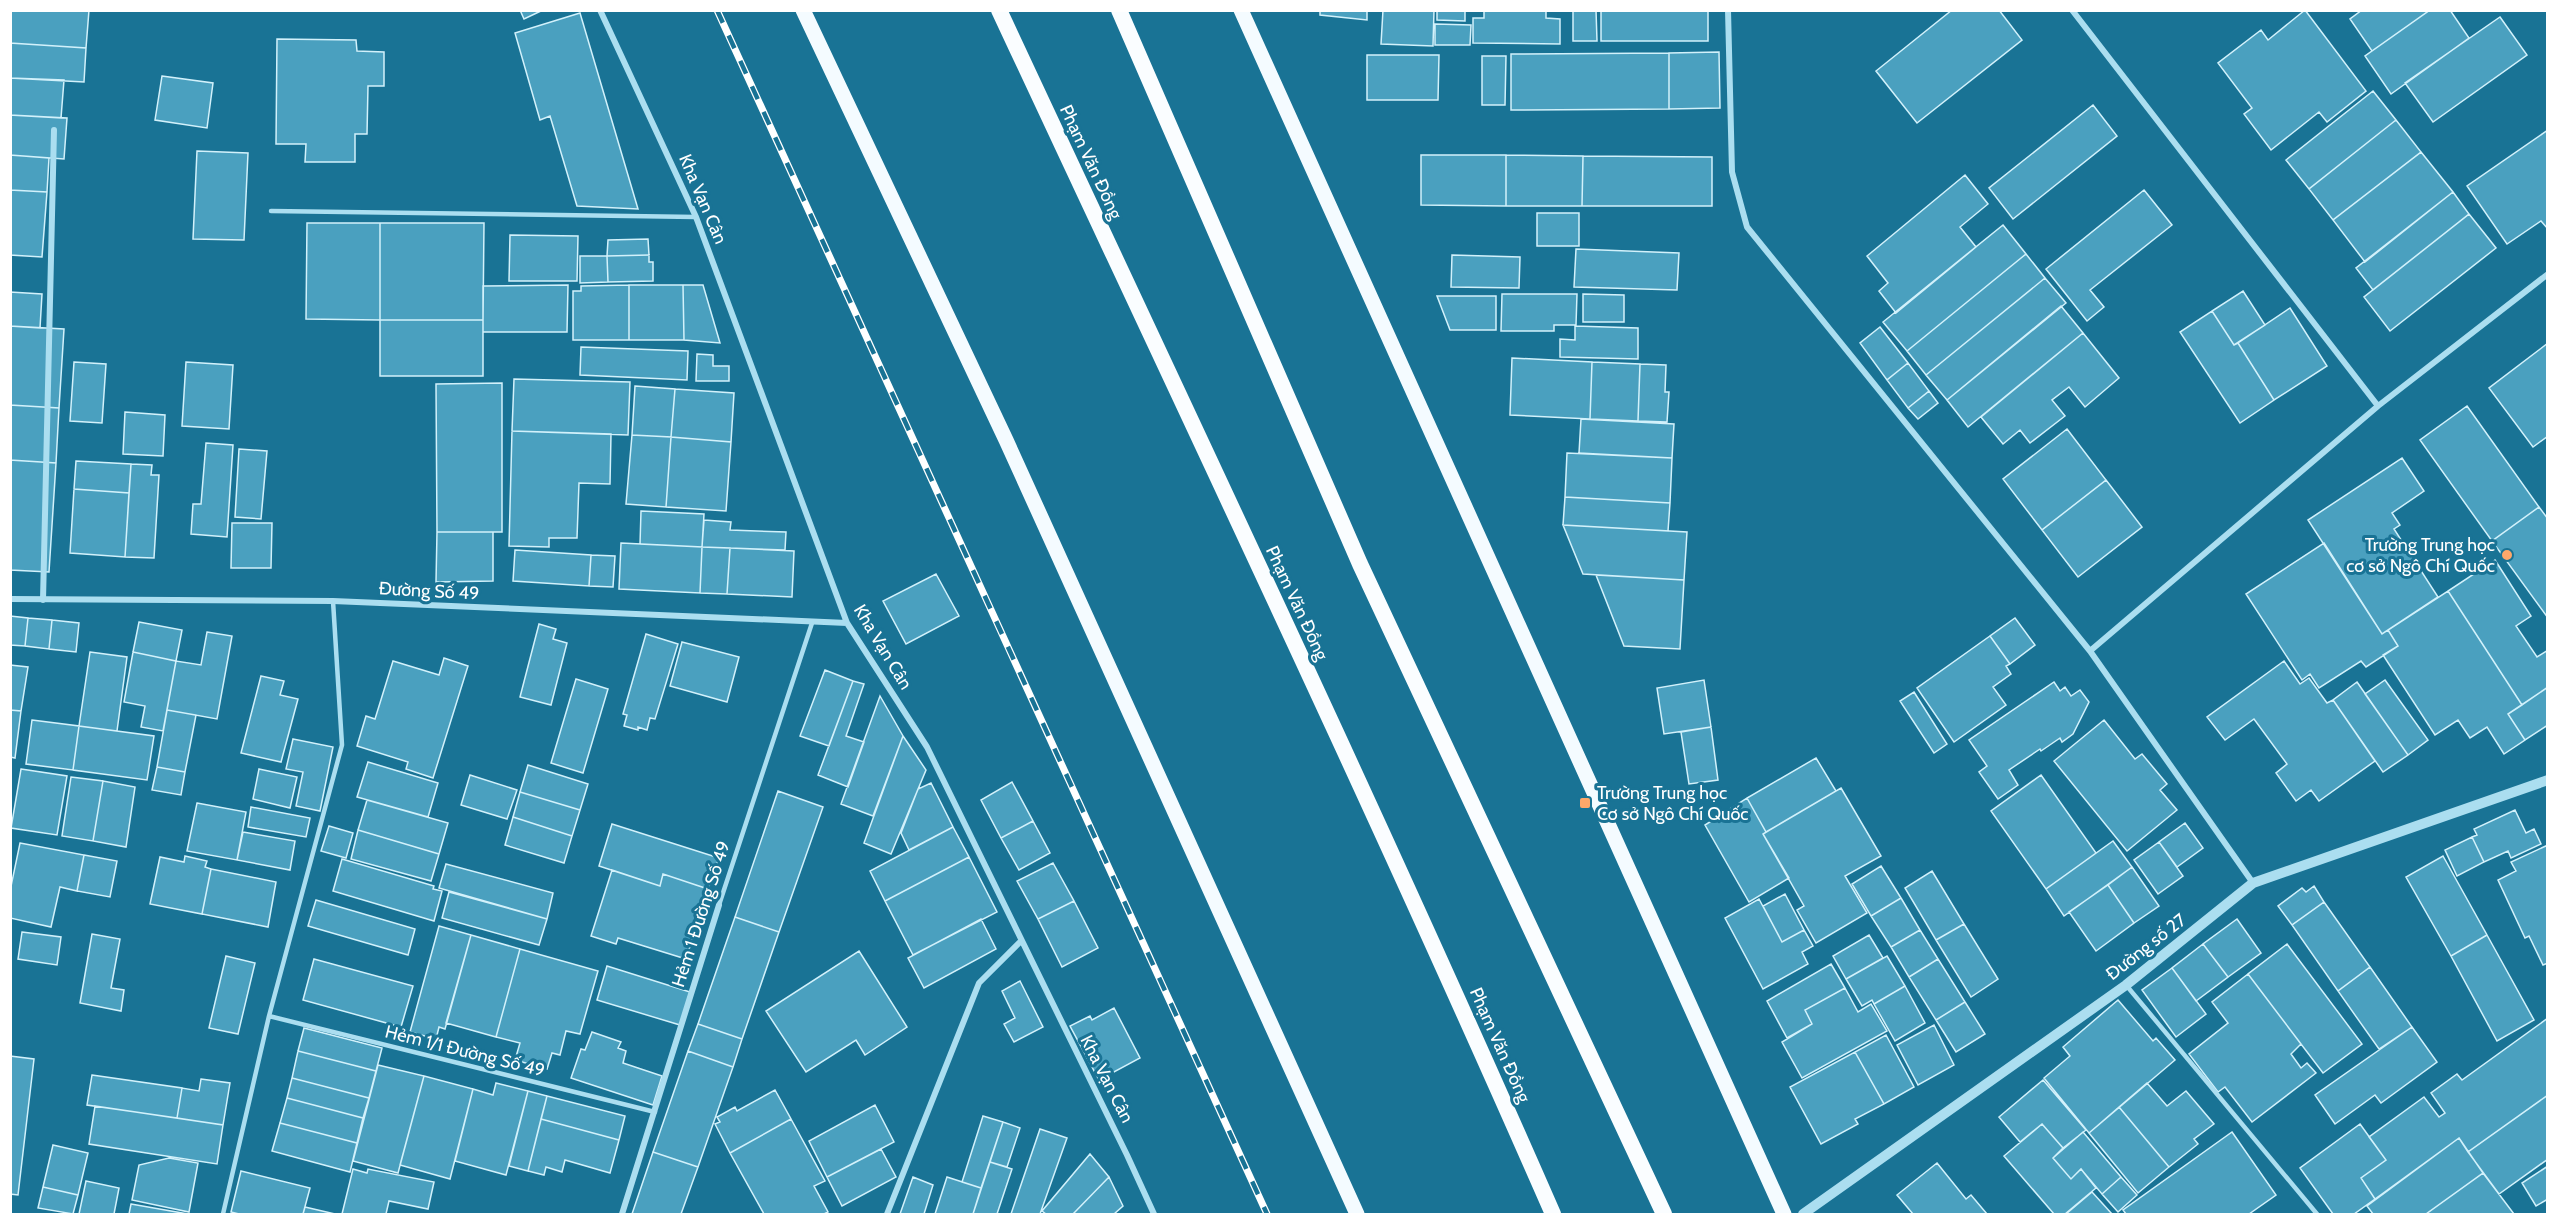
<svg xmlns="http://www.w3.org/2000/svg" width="2558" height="1225" font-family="Cabin,sans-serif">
<rect width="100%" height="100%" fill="#197395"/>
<path fill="#4aa0bf" stroke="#d2f1fb" stroke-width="1.5" d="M10,10H89L86,48L10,43Z
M520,10H543L524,19Z
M1320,10H1367V20L1320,15Z
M1383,10H1434L1433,46L1381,44Z
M1437,10H1465V21L1437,20Z
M1484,10H1546V18L1560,19V44L1473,43V18H1484Z
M1573,10H1596L1597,41H1573Z
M1601,10H1708V41H1601Z
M1952,10H1999L2022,40L1917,123L1876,71Z
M2305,10L2366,91L2327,122L2319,112L2271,150L2244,114L2252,108L2218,63L2261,30L2268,40Z
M2362,10H2430L2372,51L2350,19Z
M2430,10H2450L2469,38L2391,94L2365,56Z
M580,13L638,209L577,206L550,116L540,120L515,33Z
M2500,17L2527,55L2433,122L2405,83Z
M1435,24L1471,25L1470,45H1435Z
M277,39L356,40L357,51L384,52V86H368L367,134H355V162H305L306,144H276Z
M10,43L86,48L84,82L10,78Z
M1719,52L1720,108L1669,109V53Z
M1669,53V109L1511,110V54Z
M1367,55H1439L1438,100H1367Z
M1482,56H1506L1505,105H1482Z
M162,76L213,83L207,128L155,120Z
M10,78L64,80L61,118L10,115Z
M2373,91L2396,120L2309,189L2286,160Z
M2093,105L2117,136L2013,219L1989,188Z
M10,115L67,118L64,159L10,155Z
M2396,120L2421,152L2333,220L2309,189Z
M2548,130V229L2541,221L2507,244L2467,186Z
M197,151L248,153L244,240L193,239Z
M2421,152L2453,192L2365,262L2333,220Z
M10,155L49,158L47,192L10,190Z
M1421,155H1506V206L1421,205Z
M1506,155L1583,156L1582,206H1506Z
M1583,156L1712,157V206H1582Z
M1965,175L1988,204L1960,227L1976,247L1896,313L1879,291L1888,283L1867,256Z
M10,190L47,192L42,257L10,255Z
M2144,190L2172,225L2090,290L2104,307L2087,321L2046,269Z
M2453,192L2469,214L2373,290L2356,268Z
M1537,213H1579V246H1537Z
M2469,214L2496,248L2390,331L2364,297Z
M307,223H380V320L306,319Z
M380,223H484L483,320H380Z
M2003,225L2026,254L1907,351L1883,322Z
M510,235L578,236L577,281H509Z
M648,239L649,255L607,256L608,240Z
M1576,249L1679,253L1677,290L1574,287Z
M2026,254L2045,278L1926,375L1907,351Z
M649,255V262H653V281L608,282L607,256Z
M1452,255L1520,257L1519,288L1451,287Z
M580,256H607L608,282L580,283Z
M2045,278L2066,303L1947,400L1926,375Z
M568,285L567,332H483V286Z
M629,285H683L684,340H629Z
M629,285V340H573V291H581V286Z
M683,285H703L720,343L684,340Z
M2243,291L2265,325L2234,345L2212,311Z
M10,292L42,294L40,328L10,326Z
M1502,294H1577L1576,325H1554V331H1501Z
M1583,294L1624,295V322H1583Z
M1437,296H1496V330H1450Z
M2061,306L2083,333L1968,427L1947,400Z
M2290,308L2327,366L2274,400L2238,343Z
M2212,311L2234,345L2238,343L2274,400L2240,423L2180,332Z
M380,320H483V376H380Z
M10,326L64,329L59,408L10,405Z
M1575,326L1638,328V359L1560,357V339L1575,340Z
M1880,327L1908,363L1887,380L1860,343Z
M2083,333L2119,378L2085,407L2069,387L2052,400L2065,416L2030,443L2020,430L2003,444L1981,417Z
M2548,343V436L2533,447L2489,388Z
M581,347L688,351L687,380L580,375Z
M697,354L713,355V366H729V381H696Z
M1512,358L1592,362L1590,419L1510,415Z
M74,362L106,364L102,423L70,421Z
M186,362L233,365L229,429L182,426Z
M1592,362L1640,364L1638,421L1590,419Z
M1908,363L1929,391L1908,408L1887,380Z
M1640,364L1666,365L1665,392H1669L1667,422L1638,421Z
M514,379L630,382L628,435L512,431Z
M502,383V532H437L436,384Z
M635,386L675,389L671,437L632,435Z
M675,389L734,393L731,442L671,437Z
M1929,391L1938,403L1918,419L1908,408Z
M10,405L59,408L56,463L10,460Z
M2467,406L2539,507L2492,541L2420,440Z
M125,412L165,415L163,456L123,454Z
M1581,419L1674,424L1672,458L1579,453Z
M2067,429L2106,480L2042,530L2003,479Z
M512,431L611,434L610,484L579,483L577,538H549V547L509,546Z
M632,435L671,437L666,507L626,504Z
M671,437L731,442L726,511L666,507Z
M206,443L233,445L227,537L191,534L193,504H201Z
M239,449L267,451L261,519L235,517Z
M1567,453L1672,458L1670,503L1565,497Z
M2402,458L2424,491L2392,513L2400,525L2394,529L2438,597L2382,634L2308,520Z
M10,460L56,463L49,572L10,570Z
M76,461L131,464L129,493L74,489Z
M131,464L152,465L151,475H159L154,558L125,557Z
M2106,480L2142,527L2078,577L2042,530Z
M74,489L129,493L125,557L70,553Z
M1565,497L1670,503L1668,531L1563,525Z
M2539,507L2548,519V618L2492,541Z
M641,511L704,514L702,547L640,544Z
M704,520L731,522L730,530L786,532L785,550L702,547Z
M232,523H272L271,568H231Z
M1563,525L1687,532L1684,580L1583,574Z
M437,532H493V581L436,582Z
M621,543L702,547L700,593L619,589Z
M2324,543L2382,634L2388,630L2398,646L2366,667L2361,661L2319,688L2310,674L2302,680L2246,594Z
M702,547L730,548L727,594L700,593Z
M730,548L794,551L792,597L727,594Z
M515,550L591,555L589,586L513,581Z
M591,555L615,556L613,587L589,586Z
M2495,560L2531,616L2516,626L2537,657L2548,650V687L2522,705L2448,591Z
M936,574L959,616L906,644L883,601Z
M1596,575L1684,580L1680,649L1624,646Z
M2448,591L2522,705L2508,714L2525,740L2504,754L2487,727L2470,738L2458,720L2435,735L2383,655L2398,646L2388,630Z
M10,616L28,618L25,646L10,645Z
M28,618L52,620L49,649L25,646Z
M2015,618L2035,645L2010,664L1990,636Z
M52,620L79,623L76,652L49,649Z
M139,622L182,630L176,661L133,652Z
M539,624L556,629L553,639L567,643L551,705L520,697Z
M207,632L232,636L217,719L167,710L176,661L201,665Z
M646,634L678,644L655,719L650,718L647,730L638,727V730L624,726L627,715L623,714Z
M1990,636L2010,664L2006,666L2011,674L1993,687L2006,705L1954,742L1917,688Z
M682,642L739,657L727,702L670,686Z
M90,652L127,657L117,731L79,726Z
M133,652L176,661L163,731L141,727L145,706L124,702Z
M444,658L468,666L433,778L406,769L408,762L357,746L366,716L375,719L393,661L439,675Z
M2284,661L2300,684L2309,678L2327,703L2333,700L2375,761L2319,801L2311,790L2296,801L2276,773L2287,764L2254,719L2225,740L2207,717Z
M10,665L28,667L21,711L10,710Z
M825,670L853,681L829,746L800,736Z
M261,676L284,681L280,695L298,699L281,762L241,753Z
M576,679L608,689L583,773L551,763Z
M1704,680L1711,727L1664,734L1657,688Z
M2385,680L2428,740L2408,755L2365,694Z
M853,681L864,684L846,736L864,742L848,787L818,775Z
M2054,682L2060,691L2065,687L2071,696L2080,690L2089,702L2073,734L2062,742L2060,738L2041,751L2040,749L2009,770L2018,785L1998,799L1979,772L1987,766L1969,740Z
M2357,682L2408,755L2383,772L2333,700Z
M2548,687V725L2525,740L2508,714Z
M1914,692L1947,744L1934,753L1900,701Z
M880,696L903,736L873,816L841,804Z
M10,710L21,711L15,758L10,757Z
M167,710L196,715L185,772L157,767Z
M32,720L79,726L73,770L26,764Z
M2104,720L2135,759L2142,754L2167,784L2160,790L2177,810L2127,851L2054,761Z
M79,726L154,736L147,780L73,770Z
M1711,727L1718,780L1689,784L1681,732Z
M903,736L926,770L891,854L864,843Z
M293,739L333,747L320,811L296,806L303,772L286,769Z
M1816,758L1836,791L1766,832L1747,798Z
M368,762L438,783L428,817L357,797Z
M528,765L588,784L580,810L520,792Z
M157,767L185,772L181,795L152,790Z
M21,769L67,776L57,835L11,828Z
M259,769L297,777L290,808L253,799Z
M470,775L517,790L507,819L461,805Z
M2041,775L2096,853L2046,889L1991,811Z
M71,777L103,781L93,841L62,836Z
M103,781L135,787L126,847L93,841Z
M1012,782L1033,821L1001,838L981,800Z
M931,783L953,827L909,850L901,833L918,789Z
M1841,788L1881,856L1845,876L1867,913L1816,943L1797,910L1804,906L1763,834Z
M778,791L823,807L779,932L735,917Z
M520,792L580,810L572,836L513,817Z
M1747,798L1766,832L1763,834L1789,878L1749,902L1705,825Z
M367,800L448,823L439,854L358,830Z
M197,803L246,812L237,860L187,851Z
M251,807L310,818L306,837L248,827Z
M2515,810L2526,833L2534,829L2541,844L2511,858L2508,851L2484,862L2472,837L2477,835L2474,829Z
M513,817L572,836L564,863L505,845Z
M1033,821L1050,853L1019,870L1001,838Z
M2185,823L2203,848L2177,867L2159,842Z
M612,824L719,858L708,889L663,874L660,886L599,866Z
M329,826L353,833L346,858L321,851Z
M953,827L969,857L885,901L870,871Z
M358,830L439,854L431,881L351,859Z
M243,832L295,841L290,870L237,860Z
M2472,837L2484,862L2457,876L2445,850Z
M2113,841L2132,867L2064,916L2046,889Z
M2159,842L2183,876L2158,894L2134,860Z
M20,843L84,855L77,891L60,887L51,927L10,918V891Z
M2548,845V963L2543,965L2529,936L2525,938L2498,880L2516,871L2511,862Z
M84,855L117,861L110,897L77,891Z
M185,856L207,861L205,867L211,869L202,914L150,904L160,857L184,862Z
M2443,856L2487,935L2451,956L2406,877Z
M969,857L997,912L913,955L885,901Z
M342,859L434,886L433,889L442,891L434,921L333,891Z
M1053,863L1074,901L1038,919L1017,881Z
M446,864L553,893L547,919L439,888Z
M1881,866L1901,898L1871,916L1852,884Z
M2132,867L2159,906L2134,923L2108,885Z
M211,869L276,882L268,927L202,914Z
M612,870L660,886L663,874L708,889L686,959L618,938L616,944L591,936Z
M1932,871L1964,924L1936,940L1905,888Z
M2108,885L2134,923L2096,951L2069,912Z
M2314,886L2324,902L2292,925L2278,906L2302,888L2306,892Z
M449,892L547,919L539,945L442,918Z
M1785,894L1804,930L1782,942L1763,906Z
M1901,898L1920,930L1891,947L1871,916Z
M1759,899L1782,942L1804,930L1813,946L1802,952L1808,964L1763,989L1725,918Z
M316,900L415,929L408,955L308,926Z
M1074,901L1098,948L1062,967L1038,919Z
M2324,902L2370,967L2338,991L2292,925Z
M735,917L779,932L742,1039L698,1024Z
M981,919L996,949L924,988L908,958Z
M2237,919L2261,953L2228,977L2203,944Z
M1964,924L1998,979L1971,997L1936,940Z
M439,926L471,935L445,1029L439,1027L436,1039L410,1032Z
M1920,930L1938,959L1909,977L1891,947Z
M22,932L61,937L57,965L18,959Z
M92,934L120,939L111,988L124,990L121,1011L80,1003Z
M471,935L520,949L496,1037L446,1023Z
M1869,935L1883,958L1846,979L1833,956Z
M2487,935L2534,1020L2497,1041L2451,956Z
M2203,944L2228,977L2196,1001L2172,968Z
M2287,944L2362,1044L2323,1073L2248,974Z
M520,949L598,971L580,1034L566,1031L560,1055L552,1053L547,1069L515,1060L520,1043L496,1037Z
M859,951L907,1027L865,1055L856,1040L806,1072L766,1011Z
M226,956L255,963L238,1034L209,1028Z
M1887,956L1905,986L1874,1004L1872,1000L1862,1006L1846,979Z
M314,959L413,986L401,1027L303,1000Z
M1938,959L1965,1002L1936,1020L1909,977Z
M1831,964L1845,988L1805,1010L1812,1024L1787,1038L1767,1001Z
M607,966L690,992L680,1025L597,1000Z
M2370,967L2412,1027L2379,1049L2338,991Z
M2172,968L2206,1014L2176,1037L2142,990Z
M2248,974L2301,1044L2291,1054L2301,1068L2307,1063L2316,1073L2252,1122L2225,1087L2218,1092L2189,1054L2228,1023L2212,1002Z
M1020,981L1043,1027L1014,1042L1004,1024L1015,1018L1002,991Z
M1905,986L1925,1023L1895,1041L1874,1004Z
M1845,988L1858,1012L1871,1004L1887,1031L1802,1078L1782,1042L1812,1024L1805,1010Z
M2118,1000L2153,1041L2156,1038L2175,1060L2089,1133L2044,1078L2070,1056L2063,1047Z
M1965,1002L1985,1034L1956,1052L1936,1020Z
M1114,1008L1140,1058L1099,1080L1070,1026L1090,1016L1092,1020Z
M2548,1018V1095L2468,1152L2459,1138L2375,1199L2361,1178L2386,1160L2369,1137L2424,1097L2439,1117L2445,1113L2431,1093L2457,1074L2462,1080Z
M698,1024L742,1039L733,1067L688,1051Z
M1934,1025L1954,1065L1918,1085L1897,1045Z
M2412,1027L2437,1062L2381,1103L2375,1095L2335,1124L2315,1095Z
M304,1028L382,1048L376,1071L298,1051Z
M592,1032L621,1042L618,1048L626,1051L623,1063L662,1076L653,1105L571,1078L581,1049L585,1050Z
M1886,1035L1914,1087L1884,1104L1855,1052Z
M298,1051L376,1071L369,1098L292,1078Z
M688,1051L733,1067L698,1167L653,1152Z
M1855,1052L1884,1104L1855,1119L1858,1124L1821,1144L1790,1087Z
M10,1056L34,1059L18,1195L10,1194Z
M378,1065L424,1076L398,1173L353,1161Z
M92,1075L182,1088L177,1118L87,1105Z
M424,1076L473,1089L450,1179L400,1165Z
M292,1078L369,1098L363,1118L287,1098Z
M201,1079L230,1083L223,1125L177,1118L182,1088L199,1091Z
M2043,1080L2086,1130L2063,1148L2042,1124L2020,1142L1999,1117Z
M496,1083L528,1091L506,1175L455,1161L473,1089L493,1095Z
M2147,1083L2167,1106L2186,1091L2214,1124L2194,1139L2198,1144L2169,1167L2119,1107Z
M775,1090L791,1119L730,1153L715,1124L720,1122L717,1117L735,1107L737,1111Z
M528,1091L547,1096L528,1171L509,1166Z
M2548,1095V1159L2499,1194L2468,1152Z
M547,1096L625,1116L619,1140L541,1119Z
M287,1098L363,1118L357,1143L280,1123Z
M875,1105L894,1142L827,1177L809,1141Z
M95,1106L223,1125L217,1164L89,1144Z
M2119,1107L2169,1167L2138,1193L2089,1133Z
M983,1116L1003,1122L981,1188L962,1182Z
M541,1119L619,1140L610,1173L565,1160L562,1172L546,1167L544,1175L528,1171Z
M791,1119L825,1181L814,1186L828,1212L824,1214H764L730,1153Z
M1003,1122L1020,1128L1007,1167L990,1162Z
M280,1123L357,1143L350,1172L272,1151Z
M2042,1124L2063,1148L2053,1158L2071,1179L2081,1169L2096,1188L2065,1214H2054L2004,1156Z
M2360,1124L2386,1160L2361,1178L2375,1199L2354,1214H2333L2300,1168Z
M1040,1129L1067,1138L1040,1214H1011Z
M2083,1132L2121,1177L2102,1194L2081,1169L2071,1179L2053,1158Z
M2232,1132L2276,1195L2249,1214H2126L2123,1210Z
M2459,1138L2483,1173L2426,1214H2373L2367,1206Z
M53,1145L88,1153L78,1195L43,1187Z
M881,1149L896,1177L842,1206L827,1177Z
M653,1152L698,1167L681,1214H632Z
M1090,1154L1109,1177L1073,1214H1046L1042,1211Z
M169,1158L198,1163L189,1212L132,1200L139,1165Z
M990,1162L1012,1169L997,1214H973Z
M1937,1163L1966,1199L1971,1195L1987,1214H1913L1897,1195Z
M2548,1166V1199L2536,1206L2522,1183Z
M353,1169L367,1173L368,1169L434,1182L428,1209L389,1201L386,1214H342Z
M241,1171L310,1188L303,1214H239L231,1212Z
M2483,1173L2514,1214H2426Z
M913,1177L933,1185L924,1214H900Z
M947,1177L981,1188L973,1214H935Z
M1109,1177L1123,1206L1114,1214H1073Z
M2121,1177L2137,1195L2118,1212L2102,1194Z
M86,1181L119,1188L114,1214H79Z
M43,1187L78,1195L73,1214L38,1208Z
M2092,1192L2112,1214H2066Z
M131,1204L188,1214H129Z
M305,1207L335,1214H303Z"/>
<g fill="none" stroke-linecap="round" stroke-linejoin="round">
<path stroke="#abdef0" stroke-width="4.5" d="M271,211L696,217
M719,905L812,623
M2126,985L2317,1214
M269,1016L655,1112
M223,1214L269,1016L342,745L333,601"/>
<path stroke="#abdef0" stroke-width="6" d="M600,10L696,217L847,623L927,747L1127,1155L1154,1214
M1728,10L1732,172L1747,227L2090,651L2253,883
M2072,10L2378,406
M10,599L333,601L847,623
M43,600L54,130
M2090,651L2378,406L2548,274
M622,1214L719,905
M887,1214L979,983L1021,941"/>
<path stroke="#abdef0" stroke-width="10" d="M1803,1214L2126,985L2253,883L2548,780"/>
<path stroke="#f4fbff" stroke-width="15" d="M803,10L1006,440L1357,1214
M1241,10L1784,1214"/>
<path stroke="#fafdff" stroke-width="16" d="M999,10C1186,411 1376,810 1553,1214
M1119,10L1360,564L1664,1214"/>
<defs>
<path id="rail" d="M717,10L1267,1214"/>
</defs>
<use href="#rail" stroke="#fff" stroke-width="7"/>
<use href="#rail" stroke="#197395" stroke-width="4.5" stroke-dasharray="14" stroke-linecap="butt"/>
</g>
<g fill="#ffa86a" stroke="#197395" stroke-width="2">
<circle cx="2507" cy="555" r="6"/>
<rect x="1579" y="797" width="12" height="12" rx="3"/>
</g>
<g text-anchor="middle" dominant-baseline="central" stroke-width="6" stroke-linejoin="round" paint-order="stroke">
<g font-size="18" fill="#fff" stroke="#197395">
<text transform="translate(1091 162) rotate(65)">Phạm Văn Đồng</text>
<text transform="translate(703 199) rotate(67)">Kha Vạn Cân</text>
<text transform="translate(429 591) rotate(3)">Đường Số 49</text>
<text transform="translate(1297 603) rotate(65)">Phạm Văn Đồng</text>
<text transform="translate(883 647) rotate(59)">Kha Vạn Cân</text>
<text transform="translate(701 914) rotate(-72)">Hẻm 1 Đường Số 49</text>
<text transform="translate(2146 947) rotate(-38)">Đường số 27</text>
<text transform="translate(1500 1045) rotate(66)">Phạm Văn Đồng</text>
<text transform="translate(465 1051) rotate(14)">Hẻm 1/1 Đường Số 49</text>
<text transform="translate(1107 1079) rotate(63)">Kha Vạn Cân</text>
</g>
<g font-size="18" fill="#fff" stroke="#197395" text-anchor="end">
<text x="2495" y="545">Trường Trung học<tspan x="2495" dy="21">cơ sở Ngô Chí Quốc</tspan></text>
<text x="1597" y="793" text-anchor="start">Trường Trung học<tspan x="1597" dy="21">Cơ sở Ngô Chí Quốc</tspan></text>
</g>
</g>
<rect width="2558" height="1225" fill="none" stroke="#ffffff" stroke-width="24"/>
</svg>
